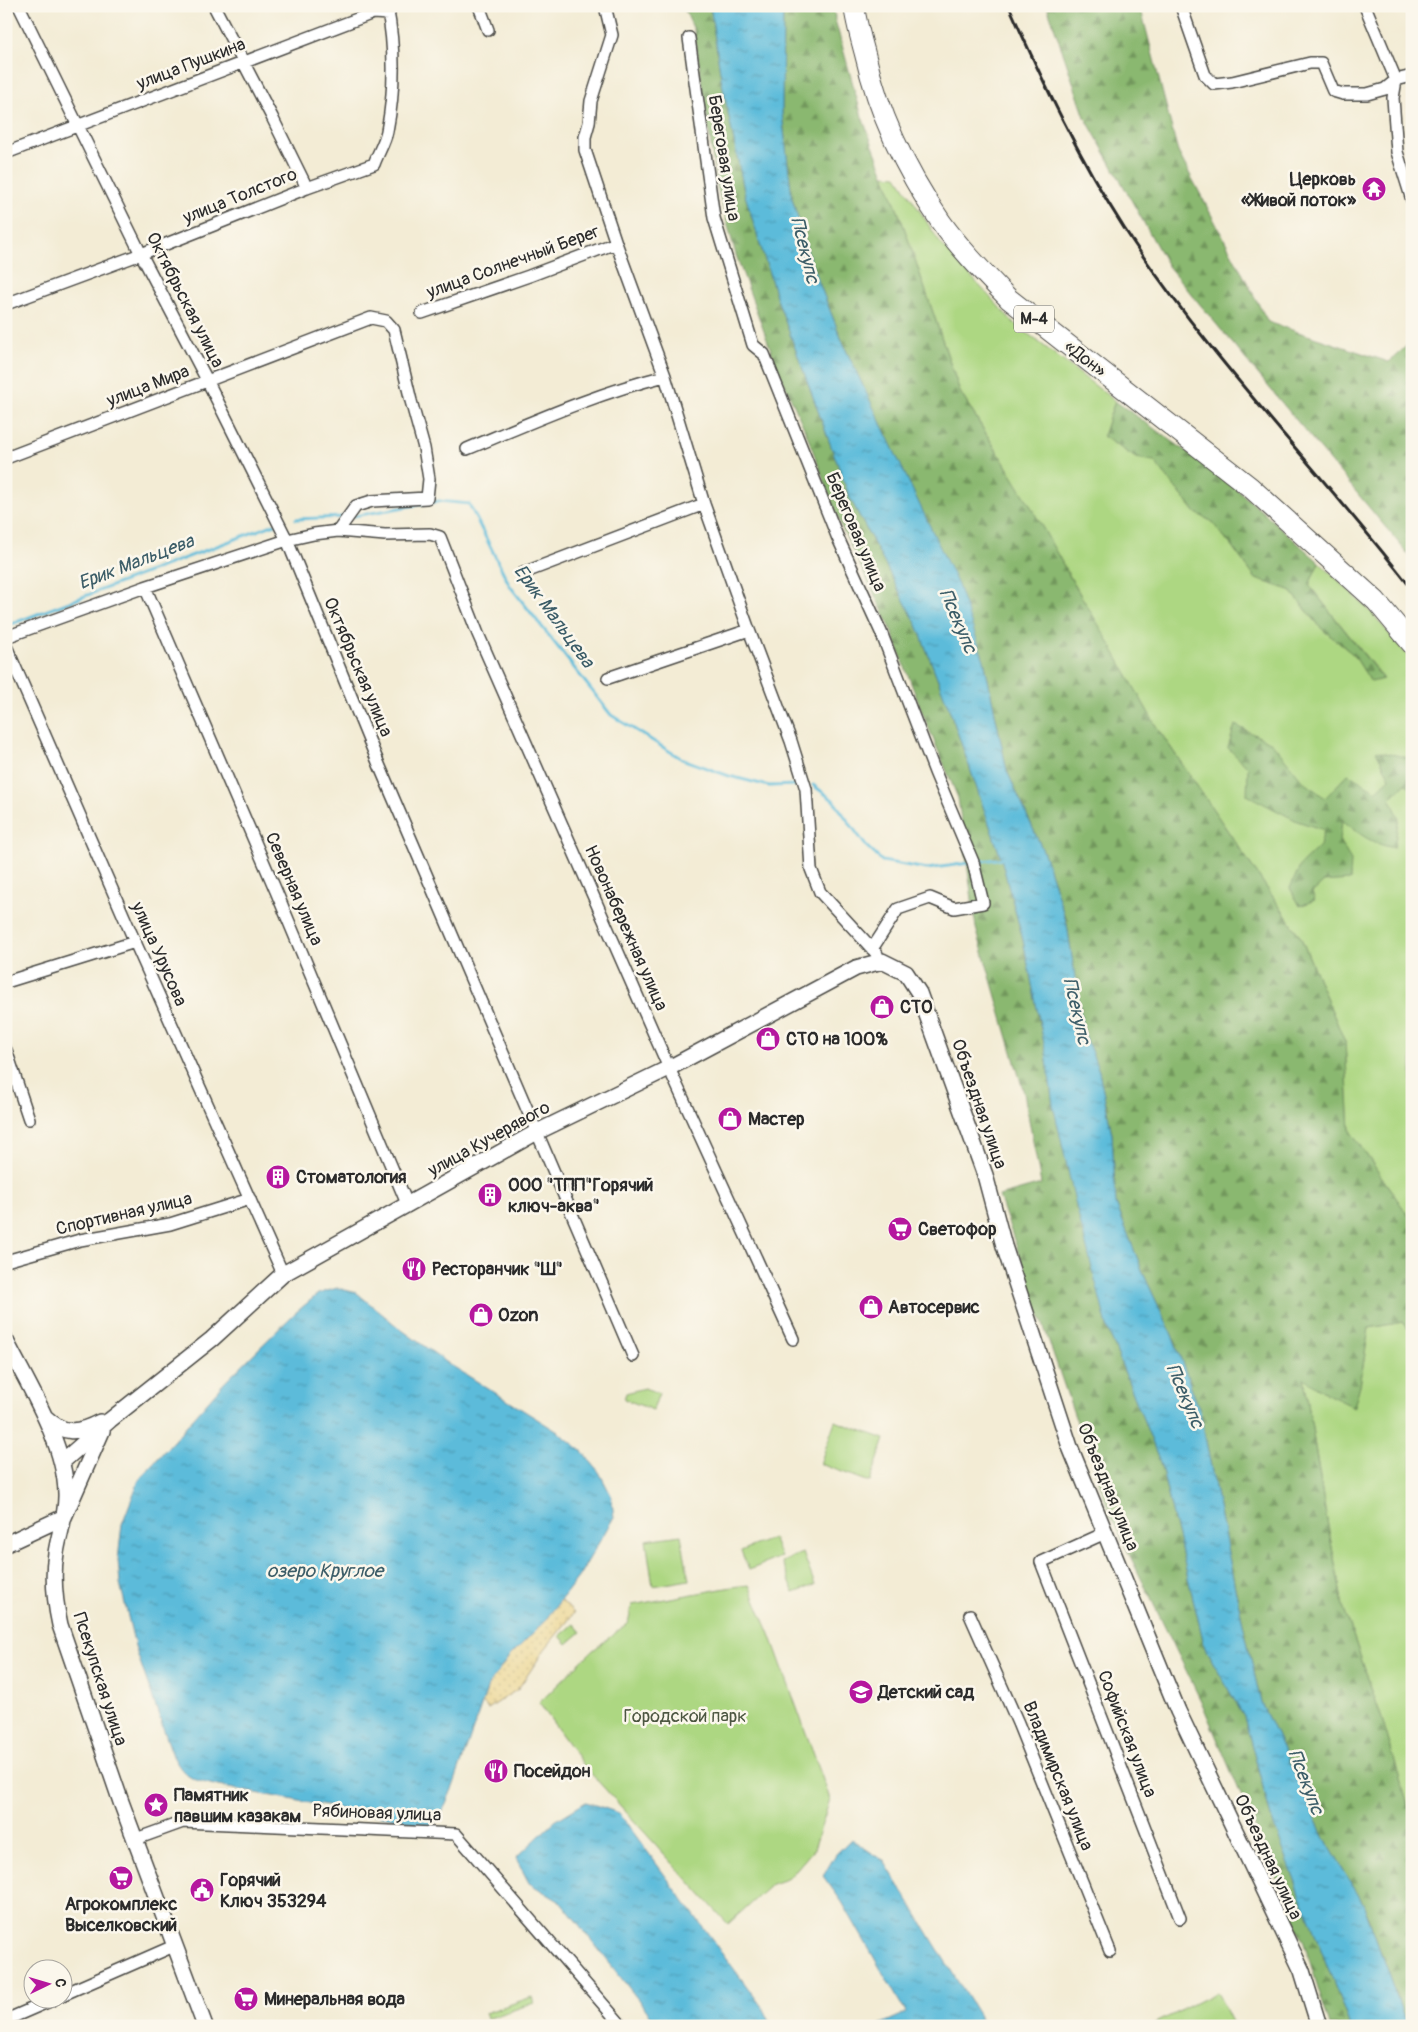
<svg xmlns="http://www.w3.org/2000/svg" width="1418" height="2032" font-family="Pangolin,sans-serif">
<defs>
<pattern id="forest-firs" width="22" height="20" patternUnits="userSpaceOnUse" patternTransform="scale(1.25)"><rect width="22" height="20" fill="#8ab870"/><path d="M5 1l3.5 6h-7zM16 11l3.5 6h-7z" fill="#71965c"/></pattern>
<pattern id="sand-dots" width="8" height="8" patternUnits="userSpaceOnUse" patternTransform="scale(1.25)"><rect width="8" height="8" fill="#eeda9e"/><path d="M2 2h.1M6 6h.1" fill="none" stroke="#cb8" stroke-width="1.8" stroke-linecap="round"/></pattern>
<pattern id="water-ripples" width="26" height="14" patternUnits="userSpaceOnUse" patternTransform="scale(1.25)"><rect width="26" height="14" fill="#5cbbda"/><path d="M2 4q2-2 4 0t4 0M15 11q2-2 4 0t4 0" fill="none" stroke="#4c98b1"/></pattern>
</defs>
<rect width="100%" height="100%" fill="#fbf7ec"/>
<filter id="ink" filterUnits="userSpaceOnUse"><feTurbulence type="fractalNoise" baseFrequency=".02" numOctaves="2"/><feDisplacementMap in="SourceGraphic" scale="10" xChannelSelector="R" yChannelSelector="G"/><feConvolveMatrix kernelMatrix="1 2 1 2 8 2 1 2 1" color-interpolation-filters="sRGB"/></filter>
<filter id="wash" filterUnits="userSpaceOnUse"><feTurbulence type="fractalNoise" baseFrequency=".0096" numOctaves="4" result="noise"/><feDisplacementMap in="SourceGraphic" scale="20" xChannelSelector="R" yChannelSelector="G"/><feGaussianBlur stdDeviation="1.12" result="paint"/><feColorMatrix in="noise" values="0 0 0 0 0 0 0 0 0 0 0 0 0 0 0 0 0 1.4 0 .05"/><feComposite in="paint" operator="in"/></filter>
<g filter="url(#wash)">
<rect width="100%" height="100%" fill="#f3ecd5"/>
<path fill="#add782" stroke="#6c8156" d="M884,175L897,176L941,244L1014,323L1115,401L1103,436L1136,458L1154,460L1196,513L1211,521L1231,545L1256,579L1290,590L1322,629L1354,655L1371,682L1383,678L1309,585L1319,562L1372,613L1412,661V1221L1350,1131L1345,1042L1301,938L1156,726L1004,462L960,392L904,227Z
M1403,1322L1412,1334V1819L1383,1722L1343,1606L1325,1510L1304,1377L1327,1394L1360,1385L1369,1328Z
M644,1388L659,1393L653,1410L624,1399L626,1393Z
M835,1421L885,1439L870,1482L820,1464Z
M681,1535L689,1580L653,1586L646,1540Z
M773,1538L781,1557L749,1570L741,1551Z
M803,1553L815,1585L794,1593L782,1562Z
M749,1585L770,1634L830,1799L814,1849L789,1878L772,1884L728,1924L585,1767L539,1703L592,1651L628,1623L632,1605L732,1587Z
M574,1624L581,1632L567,1644L560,1636Z
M1217,1992L1234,2026H1150Z
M532,1997L534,2003L487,2019L485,2013Z"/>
<path fill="url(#forest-firs)" stroke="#5a724e" d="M683,6H710L721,78L745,195L776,296L850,498L917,625L951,714L1001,858L1023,940L1046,1053L1053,1105L1108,1330L1160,1462L1205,1648L1244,1717L1272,1820L1350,2026H1330L1303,1940L1201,1701L1110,1515L1085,1439L1075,1417L999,1196L1041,1184L1024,1093L976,928L958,798L922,712L888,622L841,526L807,435L776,364L736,255L717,186L694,30Z
M783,6H834L835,20L862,117L904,227L960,392L1029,503L1075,586L1106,637L1156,726L1301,938L1345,1042L1350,1131L1412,1221V1334L1403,1322L1369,1328L1360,1385L1354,1407L1327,1394L1304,1378L1325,1510L1343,1606L1383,1722L1412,1819V2026H1407L1363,1903L1328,1844L1261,1703L1235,1588L1200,1411L1172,1335L1144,1275L1116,1204L1112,1134L1099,1071L1083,1030L1067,924L1044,853L1007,771L984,660L927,521L845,348L810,260L792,198L782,113Z
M1047,6H1140L1178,152L1268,322L1389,362L1412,341V559L1168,266L1085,117Z
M1115,401L1223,477L1319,562L1309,585L1383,679L1371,682L1354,655L1322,629L1290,590L1256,579L1231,545L1211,521L1196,513L1154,461L1136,458L1103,436Z
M1235,725L1272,743L1303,781L1325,798L1348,774L1376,791L1390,778L1376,751L1406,757L1412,761V789L1406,784L1390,798L1399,817L1394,848C1370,843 1361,835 1342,820L1340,842L1351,860L1350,880L1324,882L1312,893L1315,900L1300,906L1290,888L1301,864L1320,846L1324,830L1297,821L1247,795L1248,768L1228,748Z"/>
<path fill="url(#sand-dots)" stroke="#8c8264" d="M561,1600L574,1613L545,1649L518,1689L488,1709L481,1701L483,1681Z"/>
<path fill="url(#water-ripples)" stroke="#447382" d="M710,6H783L782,113L792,198L810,260L845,348L958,585L984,660L1007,771L1044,853L1067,924L1083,1030L1099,1071L1112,1134L1116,1204L1144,1275L1172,1335L1200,1411L1235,1588L1261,1703L1328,1844L1363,1903L1407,2026H1350L1272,1820L1244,1717L1205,1648L1160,1462L1108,1330L1077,1210L1053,1105L1046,1053L1023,940L1001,858L951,714L917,625L850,498L776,296L745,195L721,78Z
M337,1288L357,1293L399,1328L449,1364L558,1432L582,1451L599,1472L611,1495L614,1517L579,1576L543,1623L508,1658L488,1686L453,1787L439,1819L432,1826L423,1827L403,1820L218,1786C192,1779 186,1780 173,1756L136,1650L120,1583L118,1560L122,1524L139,1480L224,1383L294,1314L318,1294Z
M586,1802L619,1813L765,2011L772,2026H659L562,1903L529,1883L516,1858L555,1821Z
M851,1839L884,1861L985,2026H877L906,2013L842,1902L823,1876L836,1854Z"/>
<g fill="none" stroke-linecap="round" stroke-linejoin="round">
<path stroke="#5cbbda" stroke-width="3" d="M354,516L439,501L469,504L510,586L611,715L682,759L729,776L769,786L798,785
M296,519L345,517
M6,626L275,524
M813,785L833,800L866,846L882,861L927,869L1004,858"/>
</g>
</g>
<g filter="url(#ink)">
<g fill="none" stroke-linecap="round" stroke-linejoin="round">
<defs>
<path id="minor" d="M19,6L141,254L208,382L287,540L380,767L633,1356
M214,6L272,117L307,188
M479,6L488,30
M605,6L612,35L591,101L589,123L585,137V150L616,243L665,376L704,504L749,630L791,741L806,789L811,869L820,892L877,954
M1181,6L1205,75L1214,84L1232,82L1310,63H1321L1333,91L1343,94H1367L1385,89L1396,80L1412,76
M1365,6L1396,80L1393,98L1397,152L1412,200
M689,38L714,218L753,345L764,354L837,536L881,632L935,772L973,862L983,903L954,908L930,898L898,909L872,949
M6,153L373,13L389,14
M6,304L141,254L307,188L374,164C378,153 385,142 387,131C395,90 395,47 387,6
M422,313L529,276L616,243
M467,449C532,422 597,393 665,376
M6,458L371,318L386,321L394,330L411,401L424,448L429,479L427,498L372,501L356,506L338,531
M523,573L704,504
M145,587L276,891L408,1206
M6,637L145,587L287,540L314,534L338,531L385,535L430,534L440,537L478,634L669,1068L793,1339
M6,646L135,942L283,1274
M608,678L749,630
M6,982L135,942
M6,1050L29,1119
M6,1261L80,1240L170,1224L250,1199
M1105,1533L1041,1562L1180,1918
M970,1615L1018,1723L1110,1951
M136,1839L183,1822L456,1834L622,2026
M62,1995L176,1945
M6,2020L52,2000"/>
<path id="tertiary" d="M6,1341C28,1385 65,1443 66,1493C67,1514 59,1533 56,1553C52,1577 55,1602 60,1625L121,1802L205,2026
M45,1417C64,1435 77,1434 100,1422
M62,1462L110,1420L212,1339L283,1274L537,1132L669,1068L856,968L882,961L906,973L919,993L985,1175L1004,1246L1070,1447L1178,1711L1302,1971L1319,2026
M6,1544L64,1517L102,1431"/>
<path id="trunk" d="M854,6C856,22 861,39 865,54C879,115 906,171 941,222C961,250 986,275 1009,299L1250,487L1376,601L1412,644"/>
</defs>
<use href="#minor" stroke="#494844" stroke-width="14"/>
<use href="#tertiary" stroke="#494844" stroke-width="18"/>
<use href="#trunk" stroke="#494844" stroke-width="22"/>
<use href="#minor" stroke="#fff" stroke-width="11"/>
<use href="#tertiary" stroke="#fff" stroke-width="15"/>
<use href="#trunk" stroke="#fff" stroke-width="20"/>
<path stroke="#2b2b2b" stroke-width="3" d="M1009,6C1043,82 1079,158 1124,228C1208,357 1318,468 1412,589"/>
</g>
</g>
<defs>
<symbol id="temple-disc" viewBox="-11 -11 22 22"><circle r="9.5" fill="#b5179e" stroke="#fbf7ec"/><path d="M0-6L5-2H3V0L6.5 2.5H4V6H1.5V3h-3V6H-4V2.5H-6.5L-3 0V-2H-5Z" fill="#fff"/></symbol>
<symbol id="shop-disc" viewBox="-11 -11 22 22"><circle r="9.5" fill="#b5179e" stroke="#fbf7ec"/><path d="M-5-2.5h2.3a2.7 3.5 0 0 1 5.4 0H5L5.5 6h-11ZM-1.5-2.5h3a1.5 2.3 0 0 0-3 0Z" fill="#fff"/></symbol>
<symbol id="building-disc" viewBox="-11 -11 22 22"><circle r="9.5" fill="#b5179e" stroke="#fbf7ec"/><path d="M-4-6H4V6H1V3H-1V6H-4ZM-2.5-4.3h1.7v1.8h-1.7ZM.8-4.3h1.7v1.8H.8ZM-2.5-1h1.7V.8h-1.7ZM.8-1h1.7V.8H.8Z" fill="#fff"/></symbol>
<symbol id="supermarket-disc" viewBox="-11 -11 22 22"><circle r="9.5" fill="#b5179e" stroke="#fbf7ec"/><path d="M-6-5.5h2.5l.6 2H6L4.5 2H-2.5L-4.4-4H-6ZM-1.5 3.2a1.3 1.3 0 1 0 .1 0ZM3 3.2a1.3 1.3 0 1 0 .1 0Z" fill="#fff"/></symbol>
<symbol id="restaurant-disc" viewBox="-11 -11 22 22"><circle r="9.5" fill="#b5179e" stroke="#fbf7ec"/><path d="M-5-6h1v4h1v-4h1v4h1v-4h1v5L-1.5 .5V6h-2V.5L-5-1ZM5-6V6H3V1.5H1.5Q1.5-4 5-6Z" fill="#fff"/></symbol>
<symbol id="school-disc" viewBox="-11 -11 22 22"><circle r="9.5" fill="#b5179e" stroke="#fbf7ec"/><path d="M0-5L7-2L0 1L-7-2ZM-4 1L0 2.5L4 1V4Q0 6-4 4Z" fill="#fff"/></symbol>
<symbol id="sight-disc" viewBox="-11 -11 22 22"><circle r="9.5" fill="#b5179e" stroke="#fbf7ec"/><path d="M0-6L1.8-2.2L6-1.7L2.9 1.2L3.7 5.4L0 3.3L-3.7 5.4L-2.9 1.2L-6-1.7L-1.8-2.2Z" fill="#fff"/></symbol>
<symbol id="civic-disc" viewBox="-11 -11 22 22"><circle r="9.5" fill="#b5179e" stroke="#fbf7ec"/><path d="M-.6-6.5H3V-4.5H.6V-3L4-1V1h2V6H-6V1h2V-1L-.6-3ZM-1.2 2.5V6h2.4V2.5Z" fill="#fff"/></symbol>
</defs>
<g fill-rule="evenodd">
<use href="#temple-disc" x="1360" y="175" width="28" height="28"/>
<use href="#shop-disc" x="868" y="993" width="28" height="28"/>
<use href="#shop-disc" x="754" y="1025" width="28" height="28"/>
<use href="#shop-disc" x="716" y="1105" width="28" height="28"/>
<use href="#building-disc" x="264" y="1163" width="28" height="28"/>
<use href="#building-disc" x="476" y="1181" width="28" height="28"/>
<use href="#supermarket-disc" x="886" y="1215" width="28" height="28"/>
<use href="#restaurant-disc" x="400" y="1255" width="28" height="28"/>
<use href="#shop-disc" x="857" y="1293" width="28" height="28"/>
<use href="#shop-disc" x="467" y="1301" width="28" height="28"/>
<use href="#school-disc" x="847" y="1678" width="28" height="28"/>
<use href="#restaurant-disc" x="482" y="1757" width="28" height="28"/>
<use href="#sight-disc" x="142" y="1791" width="28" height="28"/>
<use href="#supermarket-disc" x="107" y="1864" width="28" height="28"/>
<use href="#civic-disc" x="188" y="1876" width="28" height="28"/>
<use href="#supermarket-disc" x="232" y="1985" width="28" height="28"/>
</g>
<g text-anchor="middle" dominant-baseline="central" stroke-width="5" stroke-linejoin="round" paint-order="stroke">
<rect fill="#fbf7ec" stroke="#696865" stroke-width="1" x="1014" y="305.5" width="40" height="27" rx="4"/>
<g font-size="16" font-weight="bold" fill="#2b2b2b">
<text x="1034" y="319">М-4</text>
</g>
<g font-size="18" fill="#2b2b2b" stroke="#fbf7ec">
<text transform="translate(191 64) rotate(-21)">улица Пушкина</text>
<text transform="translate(724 158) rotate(81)">Береговая улица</text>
<text transform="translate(240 196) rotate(-22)">улица Толстого</text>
<text transform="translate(513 262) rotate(-20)">улица Солнечный Берег</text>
<text transform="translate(185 300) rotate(63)">Октябрьская улица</text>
<text transform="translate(1085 359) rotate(38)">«Дон»</text>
<text transform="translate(148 386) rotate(-21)">улица Мира</text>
<text transform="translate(856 532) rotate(67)">Береговая улица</text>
<text transform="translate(358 667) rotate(67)">Октябрьская улица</text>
<text transform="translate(294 889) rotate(67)">Северная улица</text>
<text transform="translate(626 928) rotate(66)">Новонабережная улица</text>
<text transform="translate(159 954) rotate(66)">улица Урусова</text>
<text transform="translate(979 1104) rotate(71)">Объездная улица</text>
<text transform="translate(489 1139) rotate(-29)">улица Кучерявого</text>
<text transform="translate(124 1214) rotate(-13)">Спортивная улица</text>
<text transform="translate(1108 1487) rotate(68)">Объездная улица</text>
<text transform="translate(100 1679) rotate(72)">Псекупская улица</text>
<text transform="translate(1127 1734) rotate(69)">Софийская улица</text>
<text transform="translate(1058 1776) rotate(68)">Владимирская улица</text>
<text transform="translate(377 1813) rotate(2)">Рябиновая улица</text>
<text transform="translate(1268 1857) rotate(65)">Объездная улица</text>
</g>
<g font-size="18" font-weight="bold" fill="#2b2b2b" stroke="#fbf7ec" text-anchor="start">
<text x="1356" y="179" text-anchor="end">Церковь<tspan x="1356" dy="21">«Живой поток»</tspan></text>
<text x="900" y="1007">СТО</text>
<text x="786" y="1039">СТО на 100%</text>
<text x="748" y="1119">Мастер</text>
<text x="296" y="1177">Стоматология</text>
<text x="508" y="1185">ООО "ТПП"Горячий<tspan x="508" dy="21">ключ-аква"</tspan></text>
<text x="918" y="1229">Светофор</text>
<text x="432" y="1269">Ресторанчик "Ш"</text>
<text x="888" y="1307">Автосервис</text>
<text x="498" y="1315">Ozon</text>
<text x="878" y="1692">Детский сад</text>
<text x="514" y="1771">Посейдон</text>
<text x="174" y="1795">Памятник<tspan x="174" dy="21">павшим казакам</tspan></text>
<text x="220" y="1880">Горячий<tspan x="220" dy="21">Ключ 353294</tspan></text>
<text x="121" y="1904" text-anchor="middle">Агрокомплекс<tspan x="121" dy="21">Выселковский</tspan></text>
<text x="264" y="1999">Минеральная вода</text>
</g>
<g font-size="18" fill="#4c5641" stroke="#fbf7ec">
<text x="685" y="1716">Городской парк</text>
</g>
<g font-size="19" font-style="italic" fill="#3c5d68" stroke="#fbf7ec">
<text transform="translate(805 250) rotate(76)">Псекупс</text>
<text transform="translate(136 562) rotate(-21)">Ерик Мальцева</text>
<text transform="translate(554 616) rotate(54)">Ерик Мальцева</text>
<text transform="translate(958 621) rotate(67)">Псекупс</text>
<text transform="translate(1077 1011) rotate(77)">Псекупс</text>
<text transform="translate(1185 1396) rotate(67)">Псекупс</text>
<text x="325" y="1571">озеро Круглое</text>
<text transform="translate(1306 1782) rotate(69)">Псекупс</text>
</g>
</g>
<rect width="1418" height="2032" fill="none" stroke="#fbf7ec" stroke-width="25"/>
<g transform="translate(48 1984) rotate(85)"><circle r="24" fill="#fbf7ec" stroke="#a8a59f"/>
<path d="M0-4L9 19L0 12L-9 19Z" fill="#b5179e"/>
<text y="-8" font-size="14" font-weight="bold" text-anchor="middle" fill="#2b2b2b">С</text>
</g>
</svg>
